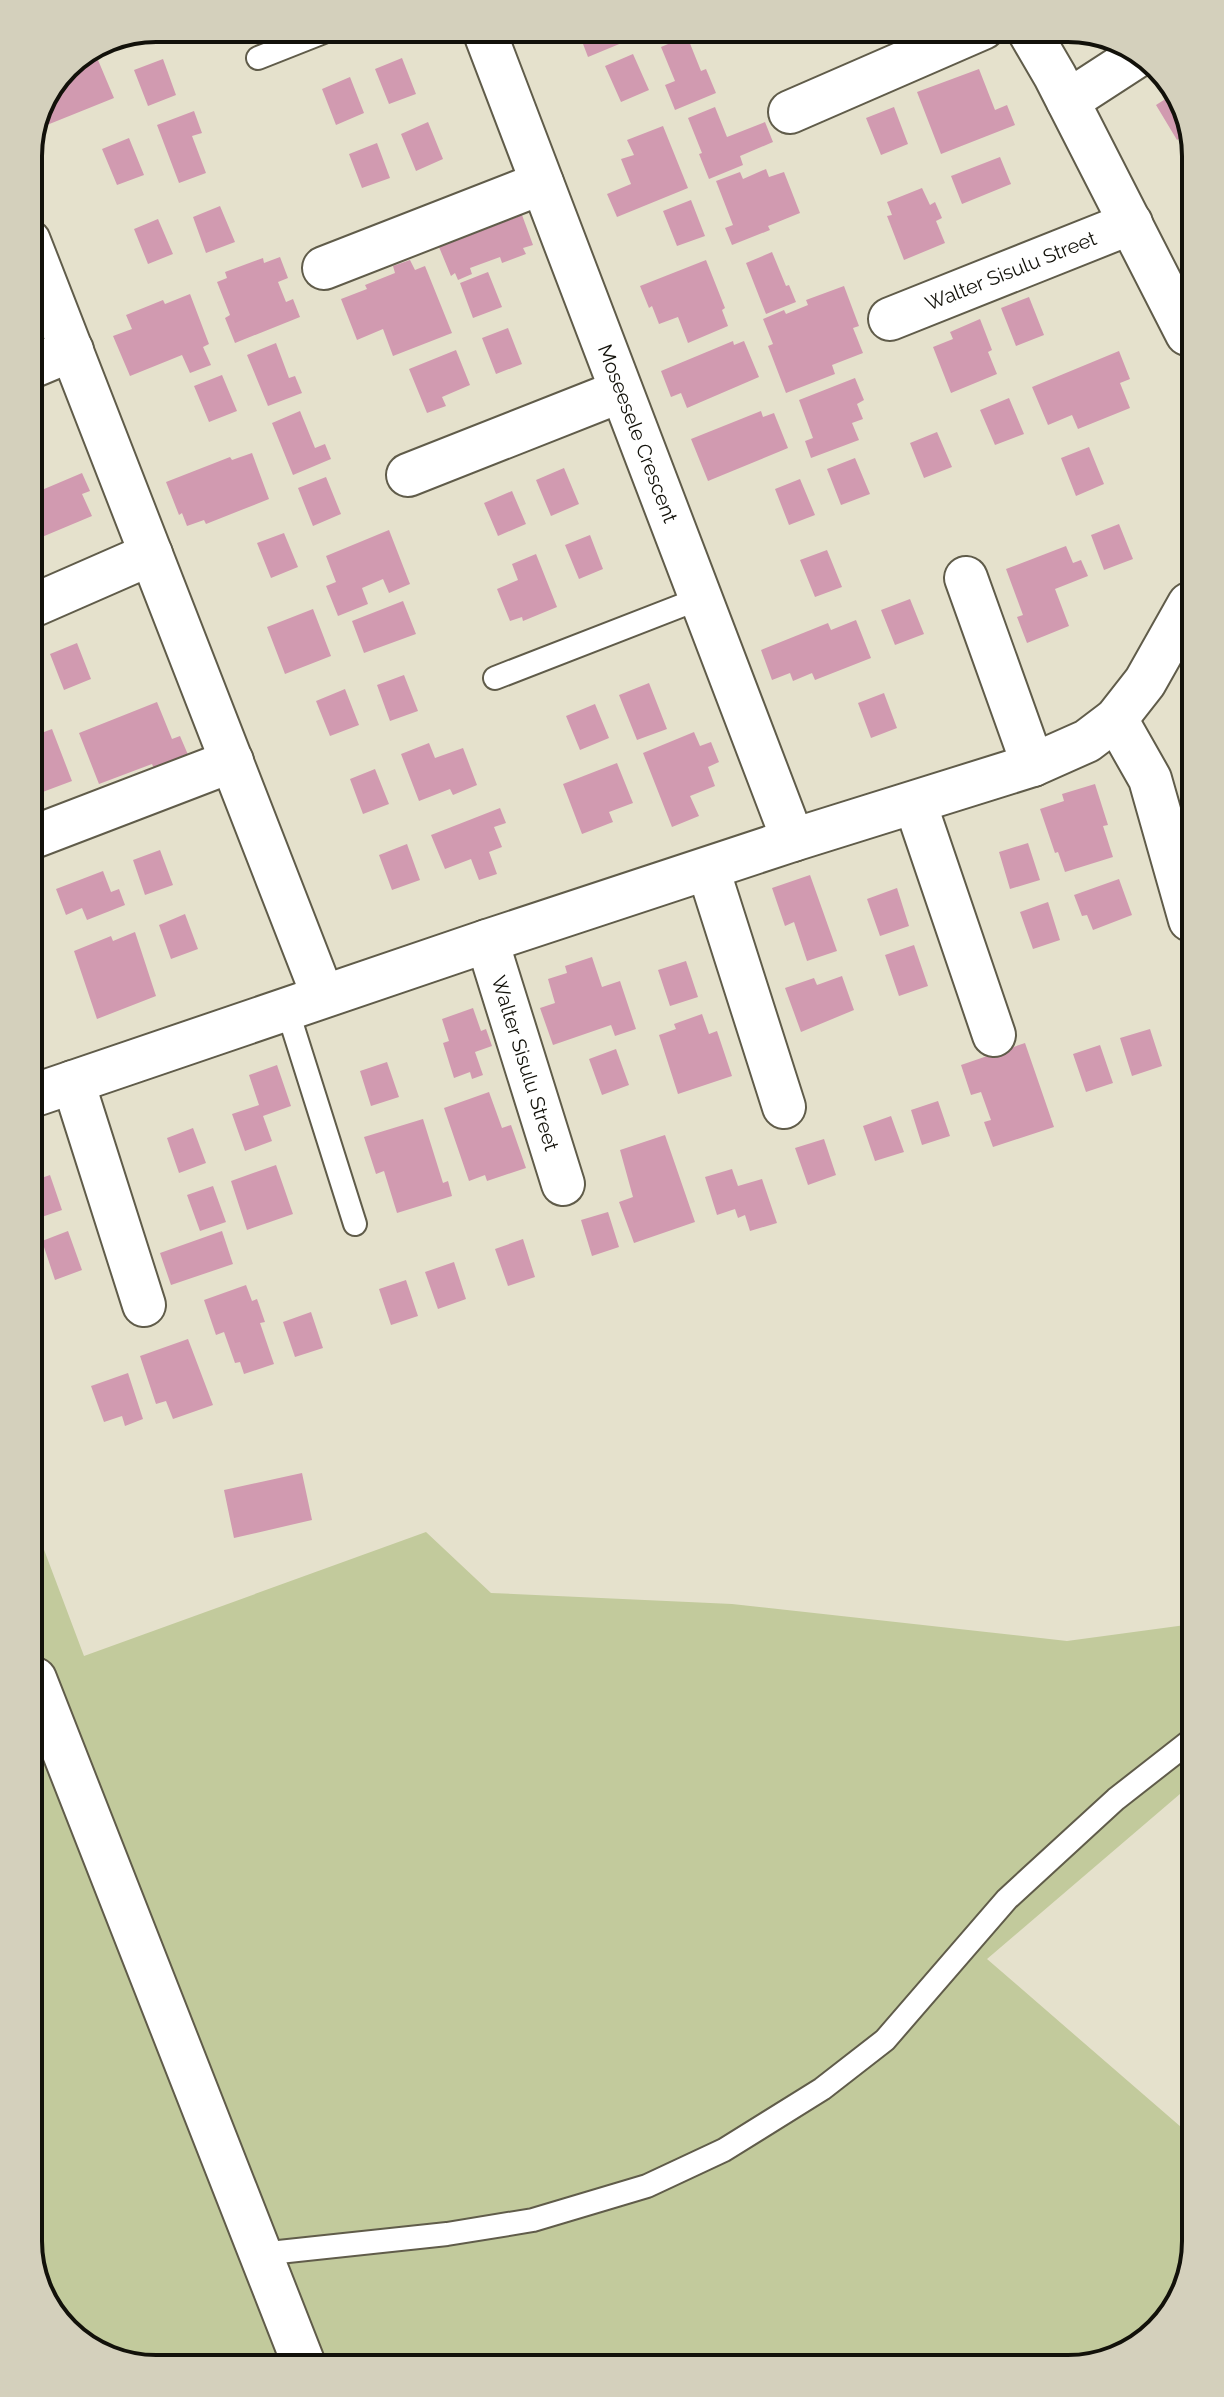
<svg xmlns="http://www.w3.org/2000/svg" width="1224" height="2397" font-family="Raleway,sans-serif">
<rect width="100%" height="100%" fill="#e5e1cc"/>
<path fill="#c2ca9c" d="M34,1523L84,1656L426,1532L491,1593L732,1604L1067,1641L1193,1624L1194,1782L987,1959L1196,2140V2241L1174,2312L1117,2359L148,2369L78,2343L38,2290Z"/>
<path fill="#d19ab0" d="M594,28H625L629,40L588,57L580,36Z
M809,28H842L814,40Z
M687,36L701,71L706,69L716,93L675,110L665,85L675,81L661,47Z
M633,54L649,90L621,102L605,66Z
M402,58L416,94L389,104L375,69Z
M163,59L176,95L148,106L134,70Z
M98,60L114,98L37,129L61,75Z
M979,69L995,110L1007,105L1015,125L941,154L917,92Z
M350,77L364,113L336,125L322,89Z
M1175,93L1186,107L1187,134L1177,140L1156,105Z
M715,107L727,137L765,122L773,142L740,156L743,165L709,179L699,154L702,153L688,118Z
M894,107L908,144L881,155L866,118Z
M194,111L202,133L192,136L206,173L179,183L157,125Z
M428,122L443,159L416,171L401,134Z
M663,126L688,188L617,217L607,194L631,184L621,159L634,155L627,140Z
M129,138L144,175L117,185L102,149Z
M377,143L390,178L362,188L349,154Z
M1000,157L1011,184L962,204L951,176Z
M766,169L769,177L784,172L800,213L768,226L770,230L732,245L725,228L733,225L716,181L740,172L743,179Z
M922,188L930,205L935,202L942,218L936,221L945,243L904,260L887,216L892,215L887,202Z
M691,200L705,236L677,246L663,211Z
M220,206L235,242L206,253L193,217Z
M522,215L533,245L523,248L526,254L502,263L500,257L470,268L472,274L458,280L455,273L451,276L439,247Z
M158,219L173,254L148,264L134,229Z
M772,252L786,286L789,285L796,302L766,314L746,263Z
M280,257L288,278L278,282L286,302L293,299L300,317L235,343L225,318L230,315L217,282L227,278L225,272L263,258L264,263Z
M410,260L415,270L425,266L452,333L393,356L383,329L357,340L341,299L367,289L365,285L395,273L393,266Z
M706,260L725,308L722,310L728,326L688,343L678,317L659,324L652,306L649,308L640,286Z
M488,272L502,307L473,318L460,283Z
M844,286L859,326L853,328L863,353L832,365L835,374L786,393L768,346L773,344L763,319L784,310L786,314L808,305L806,300Z
M190,294L209,344L203,347L211,365L190,373L182,355L130,376L113,336L132,329L126,315L163,300L165,304Z
M1029,297L1044,335L1016,346L1001,308Z
M980,319L992,350L988,352L997,374L951,393L933,347L953,339L950,332Z
M508,328L522,364L496,374L482,338Z
M733,341L734,345L744,341L759,377L687,408L681,393L671,397L661,371Z
M276,343L289,378L295,376L302,393L268,406L247,355Z
M456,350L470,385L442,397L446,406L427,413L409,369Z
M1119,351L1130,379L1120,383L1130,408L1078,429L1072,415L1048,425L1032,387Z
M222,375L237,411L209,422L194,386Z
M855,378L864,400L857,404L863,419L852,423L859,440L811,458L805,441L813,438L799,400Z
M1009,398L1024,434L995,445L980,410Z
M300,411L315,448L325,444L331,459L293,475L272,423Z
M761,411L763,417L774,413L788,448L708,481L691,439Z
M937,432L952,467L924,478L910,443Z
M30,440L43,472L30,477Z
M1089,447L1104,484L1076,496L1061,458Z
M252,453L269,499L206,524L204,520L187,526L182,513L179,515L166,482L230,457L232,460Z
M855,458L870,494L841,505L827,469Z
M564,468L579,504L551,516L536,480Z
M82,473L90,491L82,494L92,516L30,542V495Z
M326,477L341,514L313,526L298,488Z
M800,479L815,515L789,525L775,489Z
M512,491L526,524L498,536L484,503Z
M1119,524L1133,559L1104,570L1091,535Z
M389,530L410,584L389,593L383,579L362,588L368,604L338,616L326,586L336,582L326,556Z
M284,533L298,567L271,578L257,543Z
M590,535L603,569L579,579L565,545Z
M1066,546L1073,563L1081,560L1088,576L1055,589L1069,626L1027,643L1017,617L1023,615L1006,569Z
M827,550L842,587L815,597L800,560Z
M536,554L557,607L523,621L522,617L510,621L497,589L518,580L512,564Z
M910,599L924,634L895,645L881,610Z
M403,601L416,634L364,653L352,621Z
M313,609L331,656L285,674L267,627Z
M856,620L871,658L815,680L812,673L793,681L790,673L772,680L761,650L828,623L831,630Z
M77,643L91,679L64,690L50,654Z
M404,675L418,711L390,721L377,685Z
M649,683L667,729L637,740L619,695Z
M345,689L359,725L330,736L316,701Z
M884,693L897,728L871,738L858,703Z
M157,702L172,739L180,736L189,757L155,771L152,764L99,784L79,733Z
M595,704L609,738L580,750L566,716Z
M52,729L72,781L40,793L34,776L38,775L31,757V737Z
M694,732L700,746L711,742L719,762L708,767L715,786L690,796L699,816L672,827L643,753Z
M429,743L435,758L463,748L477,785L453,795L450,789L419,801L401,754Z
M617,763L633,803L609,812L613,822L582,834L563,784Z
M375,769L389,804L363,814L350,779Z
M1095,784L1108,825L1103,826L1113,857L1065,872L1058,852L1055,853L1040,809L1064,801L1062,794Z
M500,808L506,823L494,827L502,847L489,852L497,874L479,880L471,859L445,869L431,835Z
M1028,843L1040,880L1010,889L999,852Z
M407,844L420,880L392,890L379,855Z
M160,850L173,885L145,895L133,860Z
M103,871L111,892L119,889L125,905L87,920L82,908L66,915L56,889Z
M810,875L837,951L807,961L794,922L785,926L772,888Z
M1119,879L1132,915L1093,930L1087,915L1082,916L1074,895Z
M897,888L909,926L880,936L867,899Z
M1048,902L1060,940L1033,949L1020,912Z
M185,914L198,949L171,959L159,925Z
M135,932L156,996L97,1019L74,951L111,936L113,941Z
M914,945L928,986L899,996L885,955Z
M592,957L602,987L620,981L636,1029L615,1036L611,1025L553,1045L540,1008L555,1003L548,979L567,973L565,966Z
M686,961L698,997L670,1006L658,970Z
M842,976L854,1010L801,1032L785,988L814,978L817,985Z
M1190,996L1191,1027H1190L1180,1000Z
M473,1008L481,1031L486,1029L492,1046L475,1052L483,1075L472,1079L470,1072L454,1078L443,1043L449,1041L442,1019Z
M702,1014L709,1034L717,1031L732,1076L678,1094L659,1035L676,1029L674,1024Z
M1150,1029L1162,1066L1132,1076L1120,1038Z
M1025,1043L1054,1127L993,1147L984,1122L991,1120L981,1092L971,1095L961,1065Z
M1100,1045L1113,1083L1086,1092L1073,1054Z
M616,1049L629,1085L602,1095L589,1059Z
M387,1062L399,1097L371,1106L360,1071Z
M277,1065L291,1106L263,1116L272,1141L245,1151L232,1114L259,1105L249,1075Z
M489,1092L502,1128L511,1125L526,1168L487,1181L485,1175L469,1181L444,1108Z
M938,1101L950,1136L922,1145L911,1110Z
M891,1116L904,1152L875,1161L863,1126Z
M423,1119L443,1183L448,1181L452,1196L397,1213L384,1171L376,1174L364,1137Z
M193,1128L206,1163L179,1173L167,1138Z
M665,1135L695,1222L634,1243L619,1202L633,1197L620,1150Z
M824,1139L836,1175L808,1185L795,1148Z
M276,1165L293,1214L247,1230L231,1181Z
M732,1169L738,1186L762,1179L777,1223L750,1231L745,1215L738,1218L735,1209L717,1215L705,1177Z
M50,1175L62,1210L33,1220V1181Z
M213,1186L226,1222L200,1231L187,1195Z
M608,1212L619,1247L592,1256L581,1220Z
M68,1231L82,1270L55,1280L42,1241Z
M222,1231L233,1264L171,1285L160,1253Z
M523,1239L535,1277L508,1286L495,1249Z
M454,1262L466,1299L438,1309L425,1272Z
M406,1280L418,1316L391,1325L379,1289Z
M246,1285L252,1301L257,1299L265,1322L260,1323L274,1364L244,1374L240,1362L235,1363L224,1332L216,1335L204,1300Z
M311,1312L323,1348L295,1357L283,1322Z
M188,1339L213,1405L173,1419L166,1401L156,1404L140,1356Z
M128,1373L143,1419L125,1426L122,1416L104,1422L91,1386Z
M302,1473L312,1520L234,1538L224,1490Z"/>
<g fill="none" stroke-linecap="round" stroke-linejoin="round">
<defs>
<path id="service" d="M258,58L334,28
M495,678L701,598
M287,1009L355,1224
M260,2254L447,2234L533,2220L647,2186L724,2150L822,2089L885,2040L1007,1899L1116,1799L1194,1738"/>
<g id="minor">
<path id="s1" d="M483,28L793,840"/>
<path d="M1027,28L1055,76L1187,334"/>
<path d="M1068,101L1142,53"/>
<path d="M790,112L983,28"/>
<path d="M29,241L323,996"/>
<path d="M324,268L542,183"/>
<path id="s2" d="M890,319L1131,223"/>
<path d="M29,368L72,350"/>
<path d="M408,475L621,391"/>
<path d="M966,578L1033,765"/>
<path d="M30,607L151,554"/>
<path d="M1116,719L1150,779L1190,920"/>
<path d="M915,803L994,1035"/>
<path d="M31,838L232,761"/>
<path d="M708,869L784,1107"/>
<path id="s3" d="M487,941L563,1184"/>
<path d="M73,1082L144,1305"/>
<path d="M32,1096L487,941L793,840L1033,765L1087,741L1116,719L1145,682L1189,604"/>
<path d="M35,1679L305,2367"/>
</g>
</defs>
<use href="#service" stroke="#605c4a" stroke-width="26"/>
<use href="#minor" stroke="#605c4a" stroke-width="46"/>
<use href="#service" stroke="#fff" stroke-width="22"/>
<use href="#minor" stroke="#fff" stroke-width="42"/>
</g>
<g text-anchor="middle" dominant-baseline="central" stroke-width="8" stroke-linejoin="round" paint-order="stroke">
<g font-size="20" fill="#12110a" stroke="#e5e1cc">
<text stroke="none"><textPath href="#s2" startOffset="130">Walter Sisulu Street</textPath></text>
<text stroke="none"><textPath href="#s1" startOffset="434">Moseesele Crescent</textPath></text>
<text stroke="none"><textPath href="#s3" startOffset="128">Walter Sisulu Street</textPath></text>
</g>
</g>
<path d="M0 0H1224V2397H0ZM156 42H1068A114 114 0 0 1 1182 156V2241A114 114 0 0 1 1068 2355H156A114 114 0 0 1 42 2241V156A114 114 0 0 1 156 42Z" fill="#d4d0bc" fill-rule="evenodd"/>
<path fill="none" stroke="#12110a" stroke-width="4" d="M156 42H1068A114 114 0 0 1 1182 156V2241A114 114 0 0 1 1068 2355H156A114 114 0 0 1 42 2241V156A114 114 0 0 1 156 42Z"/>
</svg>
